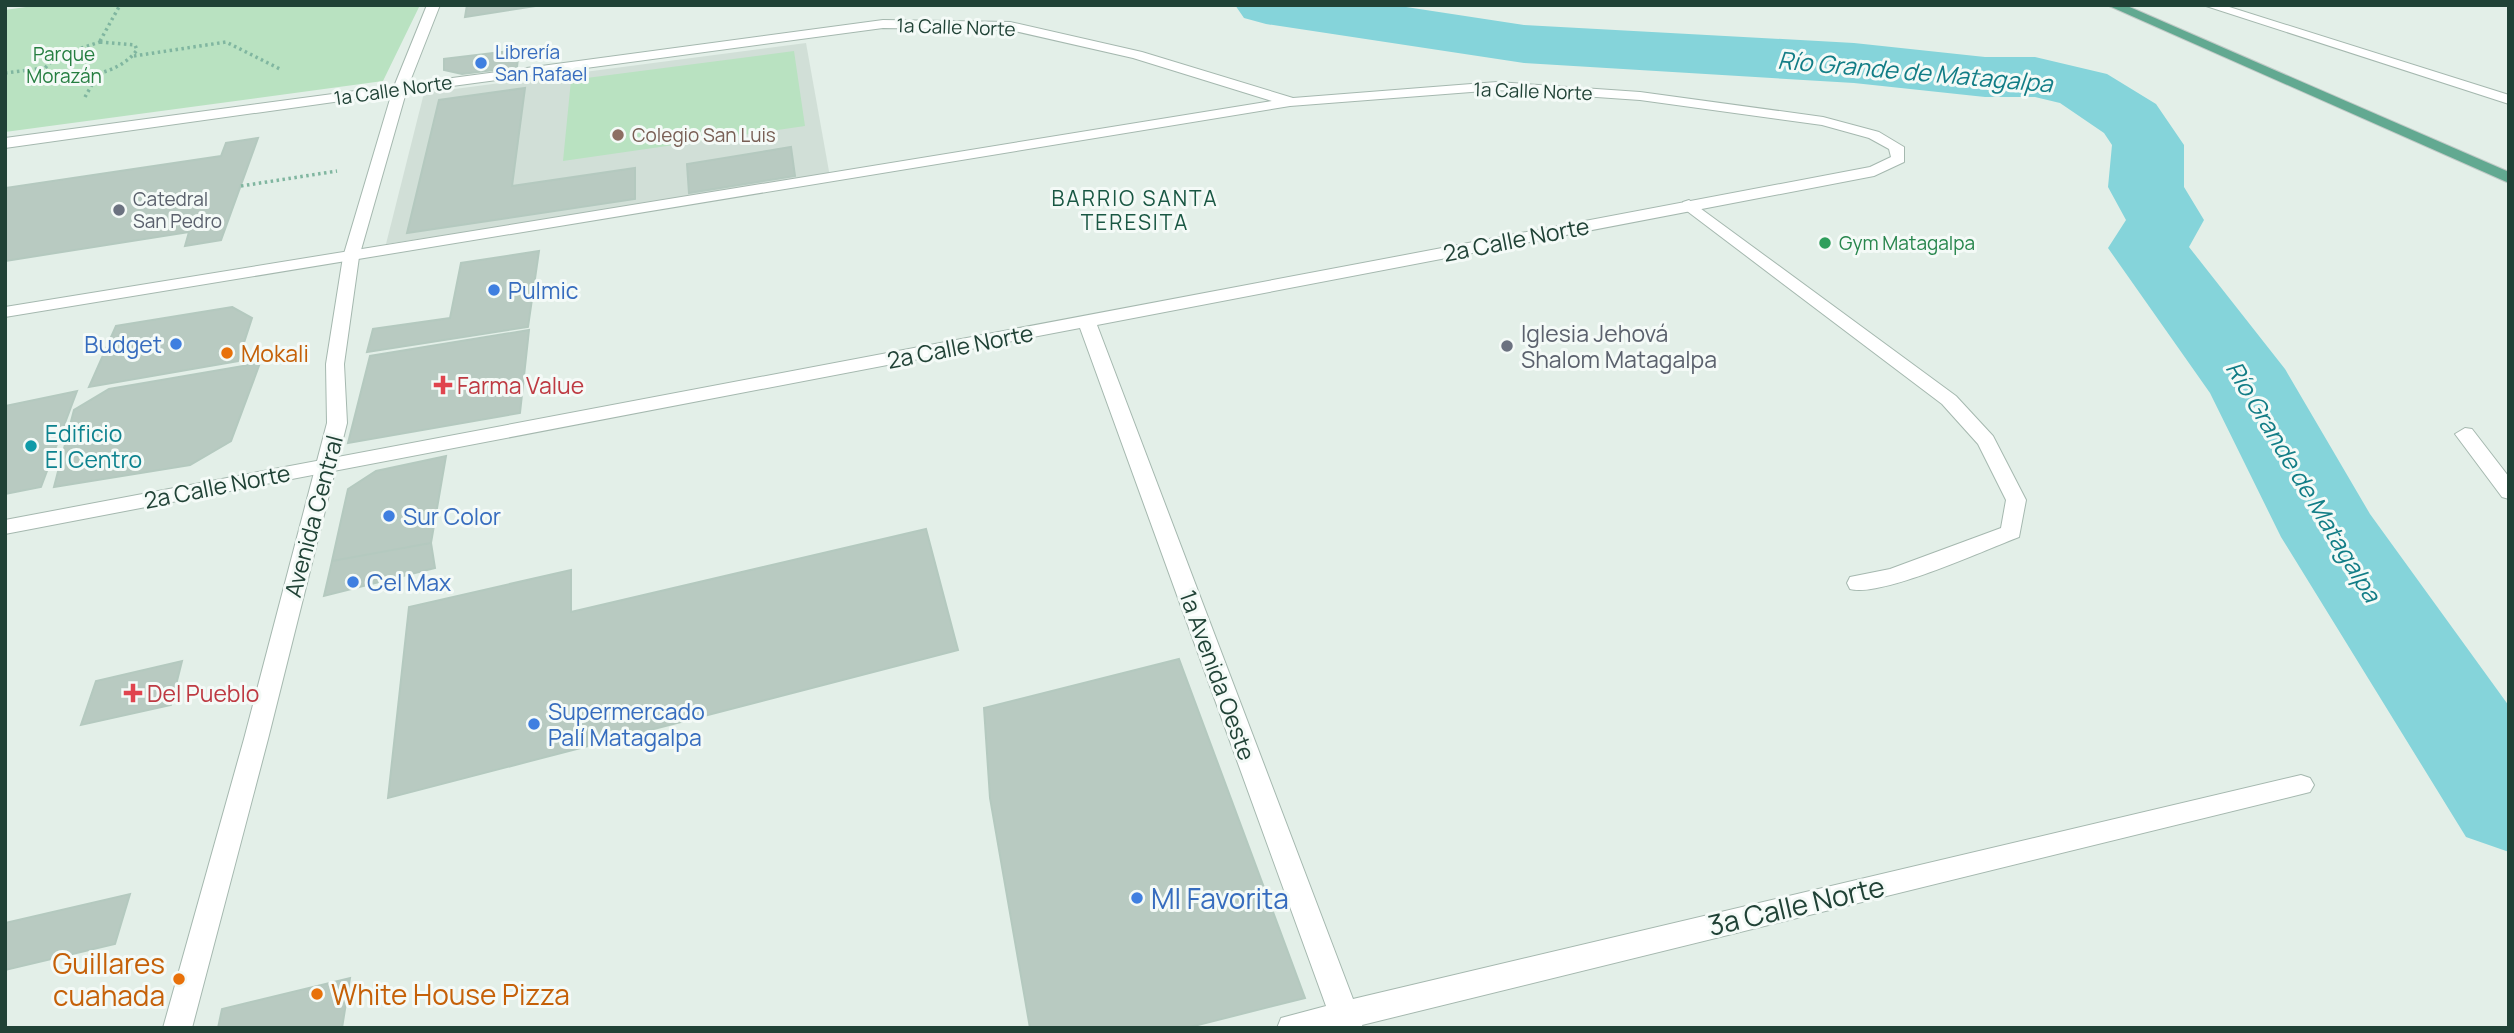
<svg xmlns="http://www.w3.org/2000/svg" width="2514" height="1033" font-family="Manrope,sans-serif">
<rect width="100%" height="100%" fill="#e3efe8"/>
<path fill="#d1dfd7" d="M806,43L830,177L386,244L424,93Z"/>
<path fill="#b9e2c1" d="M40,5H420L383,81L5,132V10Z
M794,51L805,126L563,161L571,80Z"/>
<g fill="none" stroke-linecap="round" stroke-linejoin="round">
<path fill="#85d4da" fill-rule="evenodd" d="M1235,5H1393L1524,25L1854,43L1985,57H2035L2107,74L2156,104L2184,145V187L2204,220L2189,247L2285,369L2370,514L2509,706V852L2466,837L2281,537L2210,393L2108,248L2126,220L2108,187L2112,145L2104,133L2060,103L2035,97H1985L1854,83L1524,63L1266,24L1244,18Z"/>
</g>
<path fill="#b8cac1" stroke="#b4c9bf" stroke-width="2" d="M467,5H542L465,17Z
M519,50L517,67L462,74L444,70V59Z
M525,88L512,186L635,168V199L407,233L439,100Z
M258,138L221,240L185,246L189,232L5,261V188L221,156L226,143Z
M791,147L795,176L689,193L687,164Z
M539,251L528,327L367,352L373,329L450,318L461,263Z
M232,307L252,318L238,361L89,387L116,326Z
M529,330L520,413L348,443L370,356Z
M260,363L231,441L190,465L54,487L74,410L109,389Z
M77,391L41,487L5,494V406Z
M446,456L431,543L332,561L348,489L376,471Z
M926,529L958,650L388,798L409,607L571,570V612Z
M431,543L435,568L324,596L332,561Z
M1179,659L1305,998L1186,1028H1030L990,798L984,708Z
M182,661L171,705L81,725L96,681Z
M130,894L115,944L5,970V923Z
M350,978L342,1028H218L222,1009Z"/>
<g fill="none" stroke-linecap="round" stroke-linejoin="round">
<defs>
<path id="service" d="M1689,200L1956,396L1993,436L2026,500L2019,537C1985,550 1880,598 1850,589L1847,583L1850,577L1890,569L2001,528L2006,500L1978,444L1942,404L1683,208V202Z"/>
<path id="pedestrian" d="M400,85L407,89L405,92L5,148V138Z"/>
<path id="minor" d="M2203,5H2223L2509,95V104Z
M883,20L1010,22L1142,52L1293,98L1497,82L1640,92L1823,117L1879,132L1904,147V162L1874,176L1097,325L1353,999L2301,775L2310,778L2314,785L2310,792L1362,1025L1363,1028H1277L1281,1018L1326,1006L1080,328L5,534V520L1870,167L1891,157L1889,149L1869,138L1822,125L1640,100L1497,90L1290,106L5,317V307L1272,101L1133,58L1010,30L883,28L400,93L393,89L400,85Z
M2465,428L2472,429L2509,477V499L2502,497L2455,434Z"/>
<path id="tertiary" d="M427,5H440L407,89L359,257L344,364L347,423L268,739L192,1028H163L244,739L327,423L326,364L343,257L393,89Z"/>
<path id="primary" d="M2107,5H2125L2509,172V183Z"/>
</defs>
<use href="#service" stroke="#a5b8af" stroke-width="2"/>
<use href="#pedestrian" stroke="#a5b8af" stroke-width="2"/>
<use href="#minor" stroke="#a5b8af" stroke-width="2"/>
<use href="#tertiary" stroke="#a5b8af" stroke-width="2"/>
<use href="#primary" stroke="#c1cac7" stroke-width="2"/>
<path stroke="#80b6a0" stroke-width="3.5" stroke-dasharray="2.5 3.5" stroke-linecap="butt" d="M100,41L120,5
M100,42L135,45L137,50C118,76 76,80 47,73L45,68L57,56Z
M134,56L226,42L280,69
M5,73L45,68
M85,97L98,74
M241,186L337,171"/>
<use href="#service" fill="#fff" fill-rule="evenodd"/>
<use href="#pedestrian" fill="#fff" fill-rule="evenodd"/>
<use href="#minor" fill="#fff" fill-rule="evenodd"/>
<use href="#tertiary" fill="#fff" fill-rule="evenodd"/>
<use href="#primary" fill="#62a991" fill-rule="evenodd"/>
</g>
<g fill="#3f7fe0" stroke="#f4faf7" stroke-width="2.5">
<circle cx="481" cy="63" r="7"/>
<circle cx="494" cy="290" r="7"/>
<circle cx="176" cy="344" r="7"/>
<circle cx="389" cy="516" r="7"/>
<circle cx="353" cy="582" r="7"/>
<circle cx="534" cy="724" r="7"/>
<circle cx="1137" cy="898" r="7"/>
</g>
<circle fill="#8d6e63" stroke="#f4faf7" stroke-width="2.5" cx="618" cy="135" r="7"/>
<g fill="#6b7280" stroke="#f4faf7" stroke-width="2.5">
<circle cx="119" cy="210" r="7"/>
<circle cx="1507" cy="346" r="7"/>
</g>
<circle fill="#2e9e5b" stroke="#f4faf7" stroke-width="2.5" cx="1825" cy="243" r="7"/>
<g fill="#e8710a" stroke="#f4faf7" stroke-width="2.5">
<circle cx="227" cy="353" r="7"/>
<circle cx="179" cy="979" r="7"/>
<circle cx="317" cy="994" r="7"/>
</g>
<g fill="#e0444e" stroke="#f4faf7" stroke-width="2.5">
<path d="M439.5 374.5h7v7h7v7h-7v7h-7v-7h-7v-7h7z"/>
<path d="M129.5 682.5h7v7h7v7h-7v7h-7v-7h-7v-7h7z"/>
</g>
<circle fill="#0f9aa8" stroke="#f4faf7" stroke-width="2.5" cx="31" cy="446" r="7"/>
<g text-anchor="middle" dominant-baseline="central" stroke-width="6" stroke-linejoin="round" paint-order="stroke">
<g font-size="19" fill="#204236" stroke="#f4faf7">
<text transform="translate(956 27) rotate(2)">1a Calle Norte</text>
<text transform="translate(393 90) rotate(-8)">1a Calle Norte</text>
<text transform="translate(1533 91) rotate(2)">1a Calle Norte</text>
</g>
<g font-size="19" fill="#366cbe" stroke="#f4faf7" text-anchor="start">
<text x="495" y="52">Librería<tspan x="495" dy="22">San Rafael</tspan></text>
</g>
<g font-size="19" fill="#257e40" stroke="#f4faf7">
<text x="64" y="54">Parque<tspan x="64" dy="22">Morazán</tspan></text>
</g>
<g font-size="19" fill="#785e54" stroke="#f4faf7" text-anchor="start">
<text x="632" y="135">Colegio San Luis</text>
</g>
<g font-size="19" fill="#5b616d" stroke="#f4faf7" text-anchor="start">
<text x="133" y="199">Catedral<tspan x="133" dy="22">San Pedro</tspan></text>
</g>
<g font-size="19" fill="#27864d" stroke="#f4faf7" text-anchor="start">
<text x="1839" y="243">Gym Matagalpa</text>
</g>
<g font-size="21" letter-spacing="2" fill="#195743" stroke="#f4faf7">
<text x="1135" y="198">BARRIO SANTA<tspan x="1135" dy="24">TERESITA</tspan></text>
</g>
<g font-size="23" fill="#204236" stroke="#f4faf7">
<text transform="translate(1516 239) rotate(-11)">2a Calle Norte</text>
<text transform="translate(960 346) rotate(-11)">2a Calle Norte</text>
<text transform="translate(217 486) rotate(-11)">2a Calle Norte</text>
<text transform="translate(313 516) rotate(-75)">Avenida Central</text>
<text transform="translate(1218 675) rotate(70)">1a Avenida Oeste</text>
</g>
<g font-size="23" fill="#366cbe" stroke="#f4faf7" text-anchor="start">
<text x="508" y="290">Pulmic</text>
<text x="162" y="344" text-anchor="end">Budget</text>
<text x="403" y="516">Sur Color</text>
<text x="367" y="582">Cel Max</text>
<text x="548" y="711">Supermercado<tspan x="548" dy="26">Palí Matagalpa</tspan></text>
</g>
<g font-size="23" fill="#5b616d" stroke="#f4faf7" text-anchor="start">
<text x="1521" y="333">Iglesia Jehová<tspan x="1521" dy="26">Shalom Matagalpa</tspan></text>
</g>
<g font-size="23" fill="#c56008" stroke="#f4faf7" text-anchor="start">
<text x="241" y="353">Mokali</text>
</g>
<g font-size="23" fill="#be3a42" stroke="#f4faf7" text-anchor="start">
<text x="457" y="385">Farma Value</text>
<text x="147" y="693">Del Pueblo</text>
</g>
<g font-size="23" fill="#0d838f" stroke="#f4faf7" text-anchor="start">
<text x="45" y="433">Edificio<tspan x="45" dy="26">El Centro</tspan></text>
</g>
<g font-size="24" font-style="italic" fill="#127d86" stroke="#f4faf7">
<text transform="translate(1915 71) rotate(5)">Río Grande de Matagalpa</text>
<text transform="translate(2304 481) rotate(59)">Río Grande de Matagalpa</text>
</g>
<g font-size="28" fill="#366cbe" stroke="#f4faf7" text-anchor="start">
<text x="1151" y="898">MI Favorita</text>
</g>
<g font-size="28" fill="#204236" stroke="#f4faf7">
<text transform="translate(1796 905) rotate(-13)">3a Calle Norte</text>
</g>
<g font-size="28" fill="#c56008" stroke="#f4faf7" text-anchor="end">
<text x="165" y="963">Guillares<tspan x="165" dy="32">cuahada</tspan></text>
<text x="331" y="994" text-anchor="start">White House Pizza</text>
</g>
</g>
<rect width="2514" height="1033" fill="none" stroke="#204236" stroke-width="14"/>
</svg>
